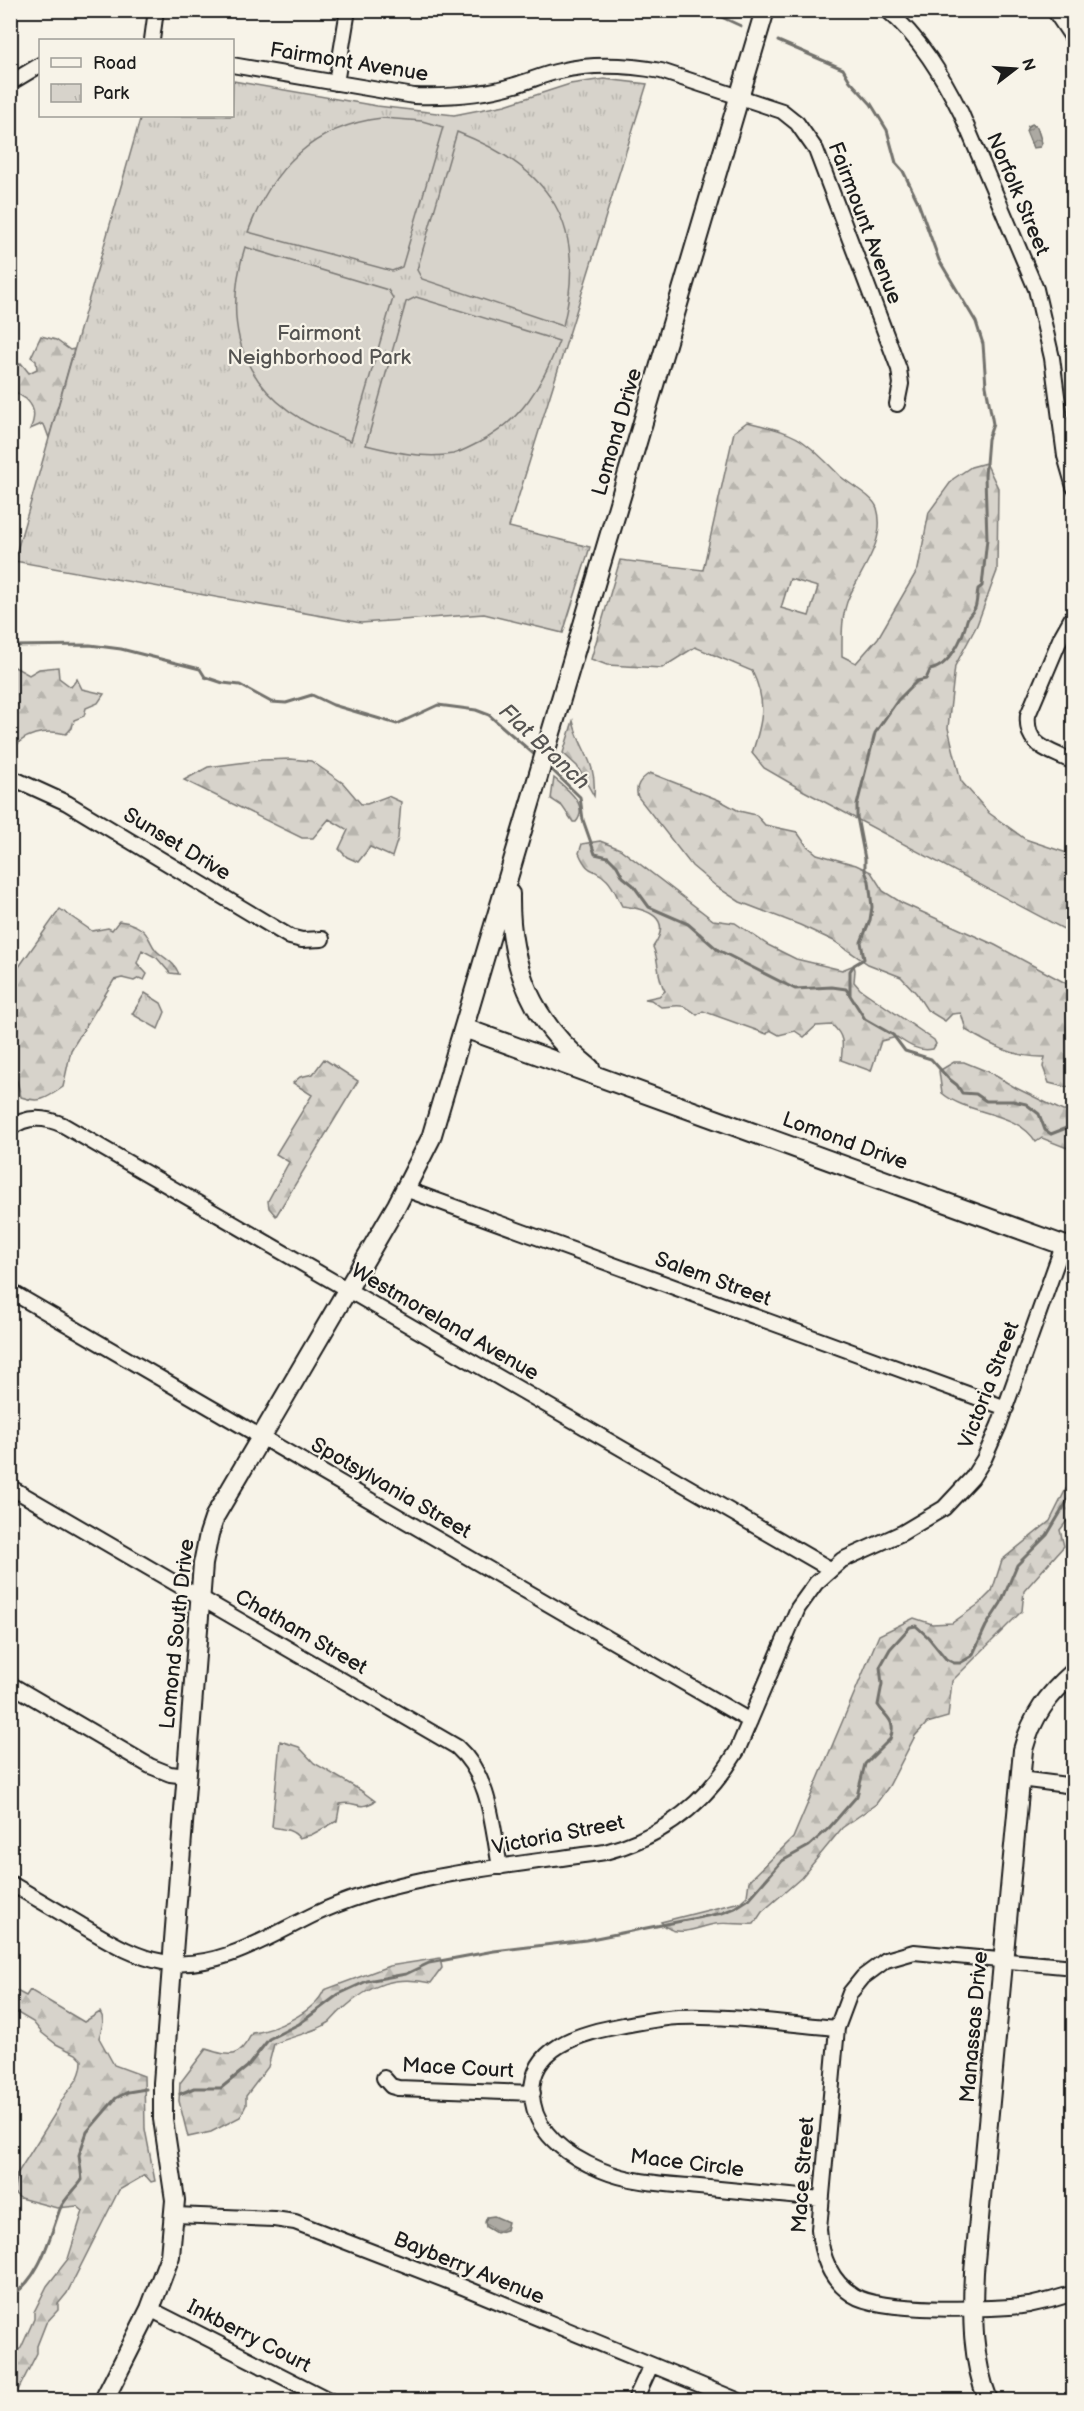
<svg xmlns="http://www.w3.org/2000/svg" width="1084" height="2411" font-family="'Balsamiq Sans',sans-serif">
<defs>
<pattern id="forest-firs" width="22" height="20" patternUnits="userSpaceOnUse" patternTransform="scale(1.5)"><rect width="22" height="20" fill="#d7d3cb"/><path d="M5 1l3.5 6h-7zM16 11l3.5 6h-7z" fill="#b8b5ae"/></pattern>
<pattern id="park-tufts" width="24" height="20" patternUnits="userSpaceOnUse" patternTransform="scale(1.5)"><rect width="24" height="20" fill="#d7d3cb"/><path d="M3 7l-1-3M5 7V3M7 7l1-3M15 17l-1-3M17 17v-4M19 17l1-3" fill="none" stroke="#b8b5ae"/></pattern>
<pattern id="water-waves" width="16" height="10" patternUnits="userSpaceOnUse" patternTransform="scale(1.5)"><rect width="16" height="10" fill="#aca9a2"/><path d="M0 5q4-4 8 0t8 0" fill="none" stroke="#8b8983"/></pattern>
</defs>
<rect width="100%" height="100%" fill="#f7f3e8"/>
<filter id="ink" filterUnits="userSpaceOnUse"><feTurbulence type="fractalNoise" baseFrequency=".0167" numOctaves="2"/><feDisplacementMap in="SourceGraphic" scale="12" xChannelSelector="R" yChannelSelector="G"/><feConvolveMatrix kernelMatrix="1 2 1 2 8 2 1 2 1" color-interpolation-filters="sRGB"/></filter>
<g filter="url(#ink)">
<path fill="url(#forest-firs)" stroke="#7a7874" stroke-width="1.5" fill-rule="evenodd" d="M41,336L56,340L70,350L74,349L49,438L45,427L42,424L30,429C35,419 36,408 26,399C22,396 18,395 15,391C12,386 13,374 13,368L21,363L29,373L37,369L36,361L31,357Z
M747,422C767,427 790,431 806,444C818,453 829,465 840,476C850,485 873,496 877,508C887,540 861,570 849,597C841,615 842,637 842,656L856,663L878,638L918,569L929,512L953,479L971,467L986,463L998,488L997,571L977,625L955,666L948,728L961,781L989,813L1025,839L1073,855V934L804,791L764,768L752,753C763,721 767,702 752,671L695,647L662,668L607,665L591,659L620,560L703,570L734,432ZM790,579L818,587L809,616L781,608Z
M11,665L29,675L39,669L58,667L59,678L71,687L77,679L82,689L104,694L98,703L86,708L84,716L74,720L72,728L66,734C46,729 22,733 11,752Z
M573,721C580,752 597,759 594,796L577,766L563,753Z
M291,759L311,761L343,783L361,804H367L388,796L401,802L398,838L392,857L370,847L358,862L347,857L339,849L348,830L329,819L313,838H302L184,780L208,767L262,760Z
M650,773L719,800L739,811L756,815L765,825L797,832L806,845L817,854L856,865L871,872L883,891L902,903L995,945L1073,987V1086L1065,1087L1049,1083L1043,1067L1045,1057C1015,1058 990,1045 966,1030L961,1013L952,1014L945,1021L927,1010L916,993L901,977L868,964L834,941L800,925L740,902L717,887L692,866L638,797C634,786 641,779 650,773Z
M554,778C566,788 590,805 576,822H573L562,806L551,799Z
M600,841L620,849L713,920L735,923L768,945L796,959L842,970L854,965L855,970L854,982L860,989L934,1040L936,1044L933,1049C919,1052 908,1045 897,1037L881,1041L871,1071L841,1060C843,1045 845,1036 832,1025L816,1026L804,1037L795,1031L779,1035L770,1030L767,1034L703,1011L697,1015C682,1002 679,1006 661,1007L651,1000L645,999L659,996L665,991C656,976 660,962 653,947C674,917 647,909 622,906C617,897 614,887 607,880C593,866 589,876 579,853L582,844Z
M60,909L92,931L108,928L112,930L119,921C129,922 143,927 148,937C152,943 153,949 159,953C168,961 174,962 179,974L170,973L157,958L142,950L137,963L147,974L144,980L139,978L134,981L122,978L114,980L71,1050L63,1087C47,1098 40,1104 21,1097L17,1081H11V978Z
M324,1059L358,1081L276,1216L269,1208L268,1201L289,1162L276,1154L312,1095L293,1083L300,1077L313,1074Z
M954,1062H964L991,1073L1016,1088L1063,1111H1073V1144L1067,1148L1042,1138L1036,1142C1016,1110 969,1116 942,1093L939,1071Z
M1073,1479V1513L1060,1530L1064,1546L1024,1591L1022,1611L952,1681L948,1717L927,1723L915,1736L889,1786L876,1804L842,1828L801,1878L762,1912L754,1924C744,1925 723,1922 715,1924C696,1927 676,1940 661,1922L740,1902L747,1896L749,1881L793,1838L879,1635L914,1618L932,1624L952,1623L979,1604L992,1591L1002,1560L1050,1521L1066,1489Z
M280,1741L299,1747L314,1763L360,1790L375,1801C357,1812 357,1800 340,1804L337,1821L311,1835L299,1838C293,1829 282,1829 272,1827Z
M440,1958L442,1968L431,1983C395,1975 371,1984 343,2009C338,2013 334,2018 330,2022C313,2033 292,2036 274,2044L268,2067L246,2096V2105L240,2117L211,2132L188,2137L179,2101L180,2083L206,2049C231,2057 239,2059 252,2033C274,2031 316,2011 324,1990L389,1966Z
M11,1988L26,1996L30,1990L84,2022L100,2012C106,2021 101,2029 99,2038L114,2065L144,2076L145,2129L155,2181L151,2182L145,2175L119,2190L67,2293L58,2304V2310L46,2323L37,2346V2353L13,2400H11V2360L14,2353L21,2348L34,2319V2312L47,2286L68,2259L83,2211L77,2206L57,2208L20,2198L13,2192L17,2174L58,2109C64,2088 82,2085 82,2060L76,2054L56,2044L42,2033L33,2022L11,2009Z"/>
<path fill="url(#park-tufts)" stroke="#7a7874" stroke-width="1.5" d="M604,79L647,84L509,527L590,547L563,633L484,614L361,623L14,561L141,116H232L233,81L377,106L454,115L505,105L570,84Z
M145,993L161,1003L165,1012L158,1029L132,1014Z"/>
<path fill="#d7d3cb" stroke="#7a7874" stroke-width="1.5" d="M382,118L422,121L443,127L402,267L392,271L248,232C272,168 313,126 382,118Z
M457,132C552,169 588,225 563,326L422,279L417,270Z
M245,247L388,290L393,298L351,441C255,410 216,345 245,247Z
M416,297L559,341C543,384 521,422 478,443C470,447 461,452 453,454C424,459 394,452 366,445L406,302Z"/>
<path fill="url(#water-waves)" stroke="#72716c" stroke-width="1.5" d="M1032,124L1037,127L1042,143L1040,147L1033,148L1026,131L1028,126Z
M494,2216L508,2222L506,2230L496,2233L486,2227L485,2222L487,2217Z"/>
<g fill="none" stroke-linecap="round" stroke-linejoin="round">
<path stroke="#72716c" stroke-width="3" d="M706,10L741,26
M778,41L843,69L850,81L871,104L887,130L896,163L903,171L918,202L939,260L976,322L983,344L986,386L993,424L988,439L985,476L987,539L982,586L978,589C977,595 977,603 975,608C973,612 968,616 967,620C963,638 950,666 930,670L926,679L917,681L898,700L875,733L857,805V817L865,859V871L869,881L872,907L870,920L861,942L864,959L854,965L850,971V995
M10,646L90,645L121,649L200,669L205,677L223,683L240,685L271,702L286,703L312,695L333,705L397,724L438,705L476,710L489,715L536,756
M548,766L580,797L583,820L595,854L608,857L617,866L623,877L633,885L649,907L688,924L718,950L795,989L832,987L846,989L865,1019L893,1035L905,1051L931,1059L948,1078L957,1085L962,1093L976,1094L986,1101H1013L1026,1104L1039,1114L1045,1130L1051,1134L1074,1125
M180,2094L194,2088H221L247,2067L269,2039L299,2024L339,1994L367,1981L406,1974L429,1963L494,1951L586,1940L722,1913L735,1908L749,1899L782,1861L809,1846L829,1828L857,1796L865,1764L890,1739C897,1720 886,1718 878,1705L882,1684L880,1667L890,1649L910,1627L916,1626L928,1637L946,1659L954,1663H960L972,1656L986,1626L1001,1603L1017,1565L1047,1535L1074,1490
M10,2297C40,2279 49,2239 60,2209C64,2199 76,2189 82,2180L79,2155L87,2132L116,2098L128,2092L146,2089"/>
<defs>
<path id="minor" d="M887,10C920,38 942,75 961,113L1036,289L1052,358L1065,456L1074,487
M1054,10L1074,40
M152,40L156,10
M232,65L414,96C448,97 482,95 515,85C530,81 544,74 560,71C593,63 628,65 661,71L782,111L797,123L816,150L899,369L901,384L897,404
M10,83L40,65
M336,83L348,10
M1069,760C1046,749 1025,745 1028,715L1061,637L1074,614
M10,777L67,803L290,937L302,940L322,939
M10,1129C26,1115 45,1117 63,1125L830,1569
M405,1189L1006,1408
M10,1291L750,1721
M10,1487L457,1747C491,1778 492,1825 500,1867
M10,1684L150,1766L170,1774L187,1776
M1020,1779L1074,1786
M10,1883C34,1897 58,1911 81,1925C107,1940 133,1957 163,1962C216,1971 268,1937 313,1915C399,1874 510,1866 605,1852C663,1837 706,1803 737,1751L798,1608L816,1583L842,1560L902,1533L944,1508L972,1478L984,1459L999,1425L1063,1245
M1074,1967L914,1952L886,1960L863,1977L850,1993L837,2028L819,2229C821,2255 829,2280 853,2295C880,2313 995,2310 1029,2305C1044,2302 1059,2298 1074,2293
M384,2078L391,2086L398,2088L533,2093
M821,2199C780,2195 740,2191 699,2187C666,2184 632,2183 601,2170C572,2158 539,2137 533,2103C524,2046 582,2033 624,2025C642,2022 660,2018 678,2017C728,2015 786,2024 837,2028
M175,2215L274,2219L295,2222L463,2287L737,2400
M150,2309L329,2400
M635,2400L651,2365"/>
<path id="major" d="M510,894C509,966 532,1023 590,1068
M464,1028L1074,1249
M104,2400L150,2309L170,2256L175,2200L163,2119V2083L203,1564L209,1534L215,1516L397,1205L431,1138L765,10
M988,2400C972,2359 972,2317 974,2272L1023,1750C1032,1716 1048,1695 1074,1672"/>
</defs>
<use href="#minor" stroke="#1c1c1c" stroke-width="18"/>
<use href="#major" stroke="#1c1c1c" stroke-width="22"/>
<use href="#minor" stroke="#f7f3e8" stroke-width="14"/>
<use href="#major" stroke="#f7f3e8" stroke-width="18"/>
</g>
</g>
<g text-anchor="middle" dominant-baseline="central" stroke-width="4.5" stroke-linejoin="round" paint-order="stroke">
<g font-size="21" fill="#1c1c1c" stroke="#f7f3e8">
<text transform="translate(349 62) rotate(9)">Fairmont Avenue</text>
<text transform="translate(1018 194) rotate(67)">Norfolk Street</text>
<text transform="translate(865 223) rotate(69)">Fairmount Avenue</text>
<text transform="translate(617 432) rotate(-74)">Lomond Drive</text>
<text transform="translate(177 844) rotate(31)">Sunset Drive</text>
<text transform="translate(845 1141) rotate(20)">Lomond Drive</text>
<text transform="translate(713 1279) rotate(20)">Salem Street</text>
<text transform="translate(445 1322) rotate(30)">Westmoreland Avenue</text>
<text transform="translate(989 1385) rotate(-69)">Victoria Street</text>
<text transform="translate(391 1488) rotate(30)">Spotsylvania Street</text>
<text transform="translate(301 1632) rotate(30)">Chatham Street</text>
<text transform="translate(177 1634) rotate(-84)">Lomond South Drive</text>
<text transform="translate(558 1835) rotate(-11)">Victoria Street</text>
<text transform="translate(974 2027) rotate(-85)">Manassas Drive</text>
<text transform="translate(458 2068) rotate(3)">Mace Court</text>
<text transform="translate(687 2163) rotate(7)">Mace Circle</text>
<text transform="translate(803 2175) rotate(-86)">Mace Street</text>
<text transform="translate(469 2268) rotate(22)">Bayberry Avenue</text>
<text transform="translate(249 2336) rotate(27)">Inkberry Court</text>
</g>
<g font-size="21" fill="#545351" stroke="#f7f3e8">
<text x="319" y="333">Fairmont<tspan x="319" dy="24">Neighborhood Park</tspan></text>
</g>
<g font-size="22" font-style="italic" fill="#565452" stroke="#f7f3e8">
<text transform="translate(544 747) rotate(43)">Flat Branch</text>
</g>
</g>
<rect width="1084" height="2411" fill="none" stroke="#f7f3e8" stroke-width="36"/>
<rect x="18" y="18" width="1048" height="2375" fill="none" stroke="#1c1c1c" stroke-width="2" filter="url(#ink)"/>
<rect x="39" y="39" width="195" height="78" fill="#f7f3e8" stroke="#9f9d96" stroke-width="1.5"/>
<rect x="51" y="58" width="30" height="9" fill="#f7f3e8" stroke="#9f9d96" stroke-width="1.5"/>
<text x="93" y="69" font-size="18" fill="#1c1c1c">Road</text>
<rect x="51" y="84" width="30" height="18" fill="url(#park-tufts)" stroke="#9f9d96" stroke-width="1.5"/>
<text x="93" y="99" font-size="18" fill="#1c1c1c">Park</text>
<g transform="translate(1015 69) rotate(73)" stroke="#f7f3e8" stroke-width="4.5" paint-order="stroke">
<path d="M0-4.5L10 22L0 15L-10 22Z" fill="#1c1c1c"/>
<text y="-9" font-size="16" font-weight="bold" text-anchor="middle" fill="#1c1c1c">N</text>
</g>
</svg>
